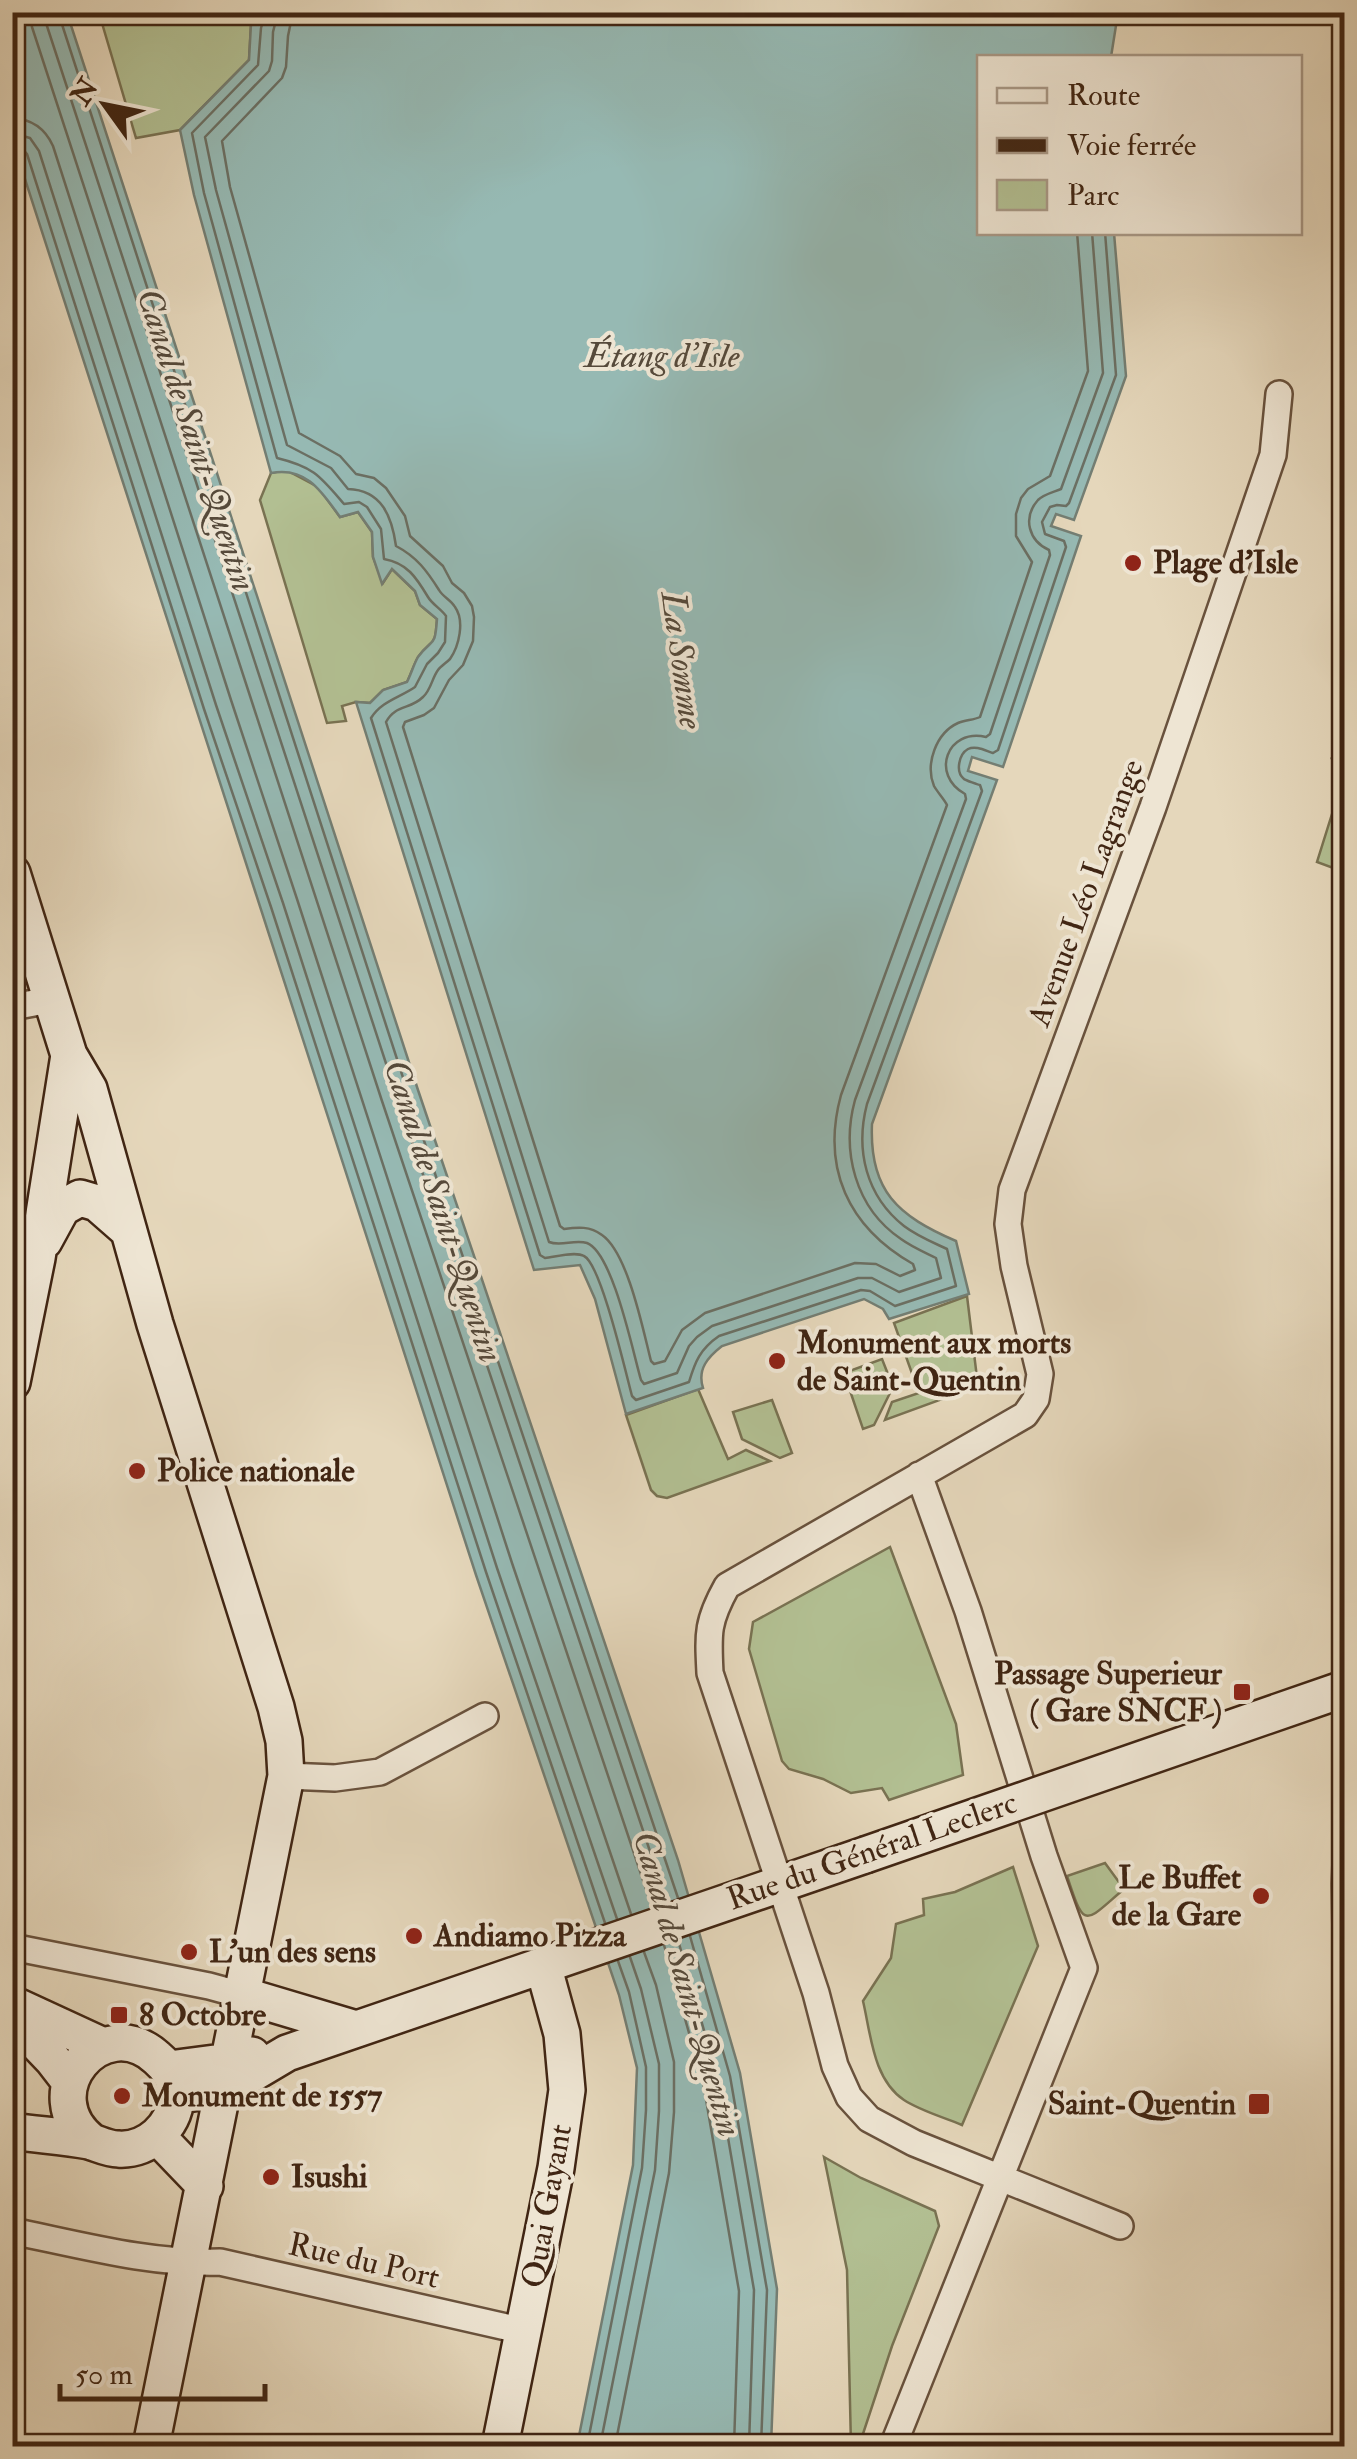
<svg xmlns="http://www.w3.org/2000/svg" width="1357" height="2459" font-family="'IM FELL Double Pica',serif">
<rect width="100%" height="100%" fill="#e5d7bb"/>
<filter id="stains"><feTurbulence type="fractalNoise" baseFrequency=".002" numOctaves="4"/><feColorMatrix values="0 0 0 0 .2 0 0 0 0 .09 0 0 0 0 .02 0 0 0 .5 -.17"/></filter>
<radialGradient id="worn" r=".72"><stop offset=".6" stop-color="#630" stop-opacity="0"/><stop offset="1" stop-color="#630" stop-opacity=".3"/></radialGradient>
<path fill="#b2bf92" stroke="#797252" stroke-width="2.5" d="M99,13H258L251,25L249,60L180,130L136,138Z
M286,470L318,487L340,517L358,512L372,532L373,557L383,583L392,569L415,591L420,605L437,619C435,649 433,637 418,657C414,664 411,674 407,682L383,690L370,703L356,702L342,706L346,721L327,723L260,500L271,473Z
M1332,759L1344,761V872L1317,862L1342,782Z
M967,1296L978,1386L885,1420L892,1402L919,1393L894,1323Z
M882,1359L893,1387L874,1425L863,1429L844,1373Z
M698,1389L728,1459L746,1450L770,1461L667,1498L657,1496L651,1490L626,1415Z
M772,1400L792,1453L780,1458L742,1439L733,1412Z
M890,1547L956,1724L963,1775L889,1800L882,1788L851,1793L823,1779L789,1769L782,1761L749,1649L753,1622Z
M1105,1863L1124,1889C1084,1923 1085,1931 1067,1876Z
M1013,1867L1038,1946L962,2125C943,2117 921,2111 904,2100C873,2079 871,2035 863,2001L891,1958L896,1924L924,1915L923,1899L955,1892Z
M824,2157L861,2178L935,2211L939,2226L892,2346L859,2446H851L847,2270Z"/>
<path fill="#96b9b3" stroke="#747e73" stroke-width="2.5" d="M12,13H67L418,1090L678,1860L740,2073L777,2289L771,2446H577L633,2165L637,2068L619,1995L476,1575L13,142Z
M258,13H1118L1111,57L979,58V232L1114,233L1126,376L1074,520L1056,514L1051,526L1081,536L1003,767L972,757L968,771L997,780L872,1124C869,1191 898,1216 956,1241L969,1294L889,1319L883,1309L864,1299L722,1346C708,1357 697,1369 703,1388L626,1414L595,1299L580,1265L534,1270L356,702L370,703L383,690L407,682C411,674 414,664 418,657C433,637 435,649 437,619L420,605L415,591L392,569L382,584L373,557L372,532L358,512L340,517C322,492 306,466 271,473L194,195L180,130L249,60L251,24Z"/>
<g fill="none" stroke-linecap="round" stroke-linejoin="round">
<path stroke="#6b6f63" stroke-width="2.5" d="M30,12L32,27L382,1101L652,1907
M45,12L46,23L397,1097L667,1902
M58,12L408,1093L678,1898
M266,12L261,28L258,65L192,133L204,193L277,458C314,467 320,476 344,504L359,502L367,507L381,529L384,559C407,563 416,577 428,597C432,604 441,609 446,616L445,642L438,653L427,664L415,687C399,698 382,701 371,718L540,1255L545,1258C555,1257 575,1251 584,1256C601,1264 626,1374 632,1396L636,1400L689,1382C695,1362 700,1349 719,1336L861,1290L870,1291L895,1306L956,1286L947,1249C932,1242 917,1236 904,1226C866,1196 855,1150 867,1104L982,791L980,785C979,785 965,780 964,779C955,772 959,754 968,749C976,745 986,751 993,753L998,750L1066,547L1064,541L1045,534L1042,522L1050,507L1057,505L1066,506L1069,503L1116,375L1105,232
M278,12L273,32L272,61L269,71L205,137L216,190L287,445L331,468L348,489C382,490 392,517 396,546C417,557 427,571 439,590C443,597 451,600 455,607C465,621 459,646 450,659C446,663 441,666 438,670C432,678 431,690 423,697C410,710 396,704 386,722L549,1242C561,1247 574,1239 587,1243C613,1253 633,1353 641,1380L644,1384L677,1373L689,1346L697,1337L712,1326L858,1278H872L899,1292L941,1278L936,1258C924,1252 912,1247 901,1239C855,1208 841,1151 855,1100L966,799L965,794C930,775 947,728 986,737L990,734L1050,555L1049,550C1029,541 1022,518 1038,500C1044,494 1054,492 1061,489L1103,373L1092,232
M293,12L288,36L286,67L282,78L222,141L230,187L299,433L340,456L356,474L374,478L386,488L405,516L410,536L443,566L452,583L464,593L472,606L474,617L473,641L463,665L449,680L434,708L424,715L405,722L403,727L560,1226L564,1229C578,1227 590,1226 602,1235C628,1253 643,1330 651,1361L654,1364L665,1361L682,1330L705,1313L855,1263L876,1264L900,1276L915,1270L913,1264C848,1227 821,1168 841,1095L947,805C944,799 938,793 934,786C925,764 936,733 958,723C965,720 974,720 980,717L1032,562L1016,536V514L1021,498L1028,489L1050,476L1088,371L1077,232
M12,118C32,119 45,128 53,146L231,700L297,899L512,1563L631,1914
M12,133L30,138L39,151L216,705L283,903L497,1568L617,1919
M12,146L21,147L27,154L204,709L271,907L486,1572L605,1923
M690,1936L730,2076L767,2290L761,2446
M678,1940L718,2079L754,2290L749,2446
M664,1945L703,2082L739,2291L734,2446
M587,2446L642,2168L646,2110V2067L629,1992L618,1961
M600,2446L655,2170L659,2111V2064L641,1989L630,1957
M615,2446L669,2173L674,2112V2062L656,1985L644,1952"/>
<defs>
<path id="street" d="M12,1007L34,1003L49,997
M286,1776L335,1778L380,1772L485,1716
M12,1947L209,1986L242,1995
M1120,2226L914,2143L869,2119L849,2097L835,2066L816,1993L710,1673C708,1633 707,1622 727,1586L1025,1415L1036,1399L1040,1374L1014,1266L1008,1224L1012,1190L1153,807L1273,455L1279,394
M12,2231C81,2245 150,2264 220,2262L524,2331
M893,2446L1084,1968L1044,1856L968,1611L919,1475"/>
<path id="secondary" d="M12,873L69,1055L89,1089L155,1324L276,1707L284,1741L286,1776L151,2446
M44,1241L62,1208L80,1198L97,1203L129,1231
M12,1382L37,1258L69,1055
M242,1995L356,2029
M12,2004L103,2046
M12,2017L53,2060L70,2082
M169,2069L230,2061L252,2055
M176,2096L225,2087L255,2072L287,2053L865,1855
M12,2131C38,2135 64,2136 89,2141C99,2144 108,2149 118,2149C147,2151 174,2127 176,2098C177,2082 169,2068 157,2058C102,2008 30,2094 92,2142
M157,2136L205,2186
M500,2446L556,2168L567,2090L562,2034L543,1965"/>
</defs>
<use href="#street" stroke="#69523d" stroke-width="30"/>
<use href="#secondary" stroke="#402513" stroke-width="40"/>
<use href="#street" stroke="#eee5d3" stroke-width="25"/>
<use href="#secondary" stroke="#eee5d3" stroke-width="35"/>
<defs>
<path id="rail" d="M1343,2446L1336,1884L1338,1811L1344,1760"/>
</defs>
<use href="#rail" stroke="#402513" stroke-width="11"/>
<use href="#rail" stroke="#eee5d3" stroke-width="8" stroke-dasharray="22" stroke-linecap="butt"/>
<defs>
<path id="secondary-bridge" d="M865,1855L1344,1689"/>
</defs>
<use href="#secondary-bridge" stroke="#402513" stroke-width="40" stroke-linecap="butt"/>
<use href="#secondary-bridge" stroke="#eee5d3" stroke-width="35"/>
</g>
<g fill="#8f2418" stroke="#eee5d3" stroke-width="4">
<circle cx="1133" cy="563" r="10"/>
<circle cx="777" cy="1361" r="10"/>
<circle cx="137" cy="1471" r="10"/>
<rect x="1232" y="1682" width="20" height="20" rx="5"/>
<circle cx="1261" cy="1896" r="10"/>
<circle cx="414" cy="1936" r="10"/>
<circle cx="189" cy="1952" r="10"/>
<rect x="109" y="2005" width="20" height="20" rx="5"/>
<circle cx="122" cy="2096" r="10"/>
<rect x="1247" y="2092" width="24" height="24" rx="5"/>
<circle cx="271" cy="2177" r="10"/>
</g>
<g text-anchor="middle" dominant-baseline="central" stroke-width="8" stroke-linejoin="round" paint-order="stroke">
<g font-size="32" font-weight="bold" fill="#402513" stroke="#eee5d3" text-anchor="start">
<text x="1153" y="563">Plage d'Isle</text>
<text x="797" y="1343">Monument aux morts<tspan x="797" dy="37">de Saint-Quentin</tspan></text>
<text x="157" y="1471">Police nationale</text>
<text x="1222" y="1674" text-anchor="end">Passage Superieur<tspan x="1222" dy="37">( Gare SNCF )</tspan></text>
<text x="1241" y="1878" text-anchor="end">Le Buffet<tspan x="1241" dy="37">de la Gare</tspan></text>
<text x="434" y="1936">Andiamo Pizza</text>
<text x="209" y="1952">L'un des sens</text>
<text x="139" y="2015">8 Octobre</text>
<text x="142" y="2096">Monument de 1557</text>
<text x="1236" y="2104" text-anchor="end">Saint-Quentin</text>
<text x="291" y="2177">Isushi</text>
</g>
<g font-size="32" fill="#402513" stroke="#eee5d3">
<text transform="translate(1086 893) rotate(-70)">Avenue Léo Lagrange</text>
<text transform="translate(872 1851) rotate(-19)">Rue du Général Leclerc</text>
<text transform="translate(547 2206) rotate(-80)">Quai Gayant</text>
<text transform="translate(364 2261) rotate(13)">Rue du Port</text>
</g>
<g font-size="35" font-style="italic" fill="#564a3b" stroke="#eee5d3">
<text x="662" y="356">Étang d'Isle</text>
<text transform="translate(196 440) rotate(72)">Canal de Saint-Quentin</text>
<text transform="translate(682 660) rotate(82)">La Somme</text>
<text transform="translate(443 1211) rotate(72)">Canal de Saint-Quentin</text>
<text transform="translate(687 1984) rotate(74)">Canal de Saint-Quentin</text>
</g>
</g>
<rect width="1357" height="2459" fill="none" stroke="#e5d7bb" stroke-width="50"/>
<rect x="15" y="15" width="1327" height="2429" fill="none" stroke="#402513" stroke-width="5"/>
<rect x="25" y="25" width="1307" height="2409" fill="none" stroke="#402513" stroke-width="2.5"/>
<rect x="977" y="55" width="325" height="180" fill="#eee5d3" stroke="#a89886" stroke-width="2.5"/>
<rect x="997" y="88" width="50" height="15" fill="#eee5d3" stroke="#a89886" stroke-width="2.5"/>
<text x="1067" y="105" font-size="30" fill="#402513">Route</text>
<rect x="997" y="138" width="50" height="15" fill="#402513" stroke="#a89886" stroke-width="2.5"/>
<text x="1067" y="155" font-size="30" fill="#402513">Voie ferrée</text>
<rect x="997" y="180" width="50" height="30" fill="#b2bf92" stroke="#a89886" stroke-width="2.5"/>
<text x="1067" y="205" font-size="30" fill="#402513">Parc</text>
<g transform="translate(105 105) rotate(303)" stroke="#eee5d3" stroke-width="8" paint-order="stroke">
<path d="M0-8L18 38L0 25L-18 38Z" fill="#402513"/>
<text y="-15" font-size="28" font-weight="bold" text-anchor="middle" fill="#402513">N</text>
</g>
<path d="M60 2384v15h205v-15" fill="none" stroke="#402513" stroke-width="5"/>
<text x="75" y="2384" font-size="30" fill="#402513" stroke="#eee5d3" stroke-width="8" paint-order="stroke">50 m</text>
<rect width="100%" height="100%" filter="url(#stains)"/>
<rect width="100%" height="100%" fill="url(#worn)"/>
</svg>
